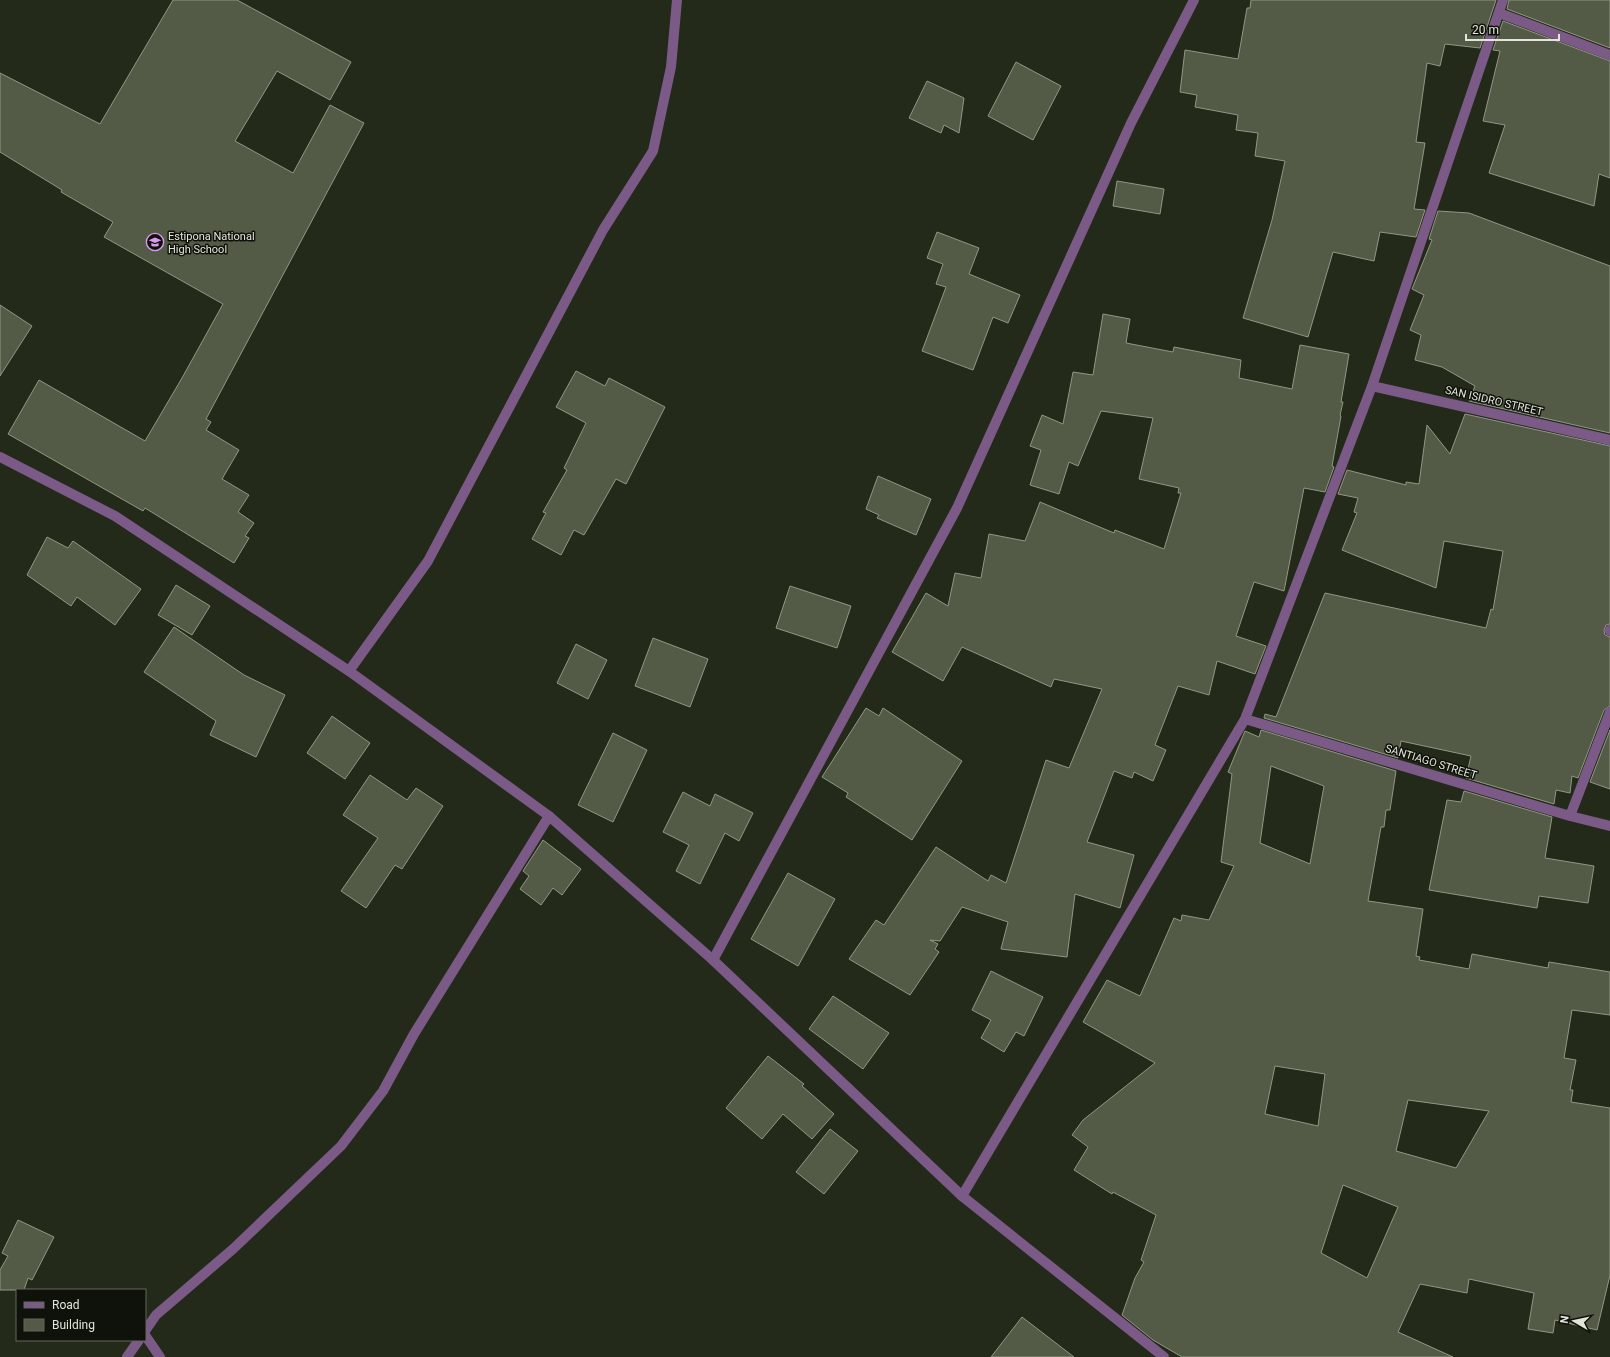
<svg xmlns="http://www.w3.org/2000/svg" width="1610" height="1357" font-family="Roboto,sans-serif">
<rect width="100%" height="100%" fill="#242a19"/>
<path fill="#535b47" stroke="#909883" fill-rule="evenodd" d="M173,0H237L351,62L330,100L277,71L235,141L293,173L330,105L364,123L206,419L211,422L206,430L239,450L222,479L249,495L238,512L254,523L245,536L249,538L234,563L145,508L143,511L8,434L39,380L145,441L182,378L223,304L104,237L113,222L61,192L62,190L0,152V73L100,124Z
M1251,0H1496L1480,48L1445,44L1440,66L1427,63L1416,142L1425,143L1414,209L1425,210L1416,237L1380,232L1374,261L1333,252L1308,337L1243,318L1272,220L1285,161L1255,156L1258,133L1236,130L1238,115L1195,107L1197,95L1180,92L1185,50L1238,59L1247,8H1250Z
M1509,0H1610V48L1507,9Z
M1503,21L1610,61V178L1599,174L1594,206L1489,173L1505,125L1483,121L1500,51L1493,50Z
M1016,62L1061,86L1033,140L988,116Z
M927,81L964,98L959,133L944,125L941,133L909,118Z
M1117,181L1164,189L1160,214L1113,206Z
M1438,211L1469,213L1610,266V433L1469,401L1475,386L1442,367L1415,360L1421,335L1410,330L1424,295L1412,289L1432,240L1429,239Z
M937,232L979,248L969,274L1020,295L1008,323L993,317L973,370L922,351L946,287L936,284L943,264L927,258Z
M0,305L32,326L0,376Z
M1103,314L1130,319L1126,343L1173,352L1174,347L1241,360L1239,378L1292,389L1300,345L1349,354L1341,402H1343L1340,415L1341,416L1332,466L1334,467L1325,492L1304,488L1284,591L1254,582L1236,636L1266,646L1255,674L1217,661L1209,695L1178,686L1155,745L1166,750L1153,781L1134,772L1132,778L1114,771L1087,842L1134,855L1120,908L1075,894L1067,957L1001,949L1008,922L962,907L940,941L930,940L938,944L935,949L939,952L910,995L849,959L876,920L884,925L936,847L988,881L991,875L1006,883L1046,760L1069,768L1102,689L1054,679L1051,687L962,647L943,681L892,652L926,593L948,606L955,573L981,578L989,534L1025,541L1040,502L1114,533L1115,530L1164,549L1181,493H1178L1179,488L1139,479L1153,418L1101,411L1078,466L1069,462L1059,494L1030,485L1041,450L1030,446L1042,415L1063,424L1073,372L1093,375Z
M576,371L605,386L609,378L665,407L626,484L616,479L584,535L574,530L561,555L532,539L546,513L543,512L567,470L564,468L586,423L556,407Z
M1465,414L1610,446V624L1606,625L1604,630L1605,635L1610,637V706L1604,710L1578,778L1572,776L1570,793L1556,790L1554,804L1466,778L1471,756L1401,741L1398,758L1264,718L1265,714L1276,717L1325,593L1486,628L1491,609L1493,610L1503,551L1444,541L1436,588L1342,550L1357,513L1354,512L1358,498L1338,494L1347,470L1406,485V482L1419,484L1427,425L1450,454Z
M878,476L931,499L916,535L877,518L879,515L866,509Z
M47,537L68,548L73,541L141,589L115,625L77,597L71,606L27,575Z
M176,585L210,606L192,635L158,615Z
M790,586L851,606L837,648L776,628Z
M174,627L244,675L285,695L256,757L210,735L216,721L144,672Z
M653,638L708,659L690,707L635,686Z
M576,644L607,660L588,699L557,683Z
M866,708L879,716L883,708L962,761L912,840L846,797L848,793L822,777Z
M332,716L370,743L345,779L307,753Z
M1261,730L1396,771L1390,810H1386L1384,827H1381L1368,901L1423,909L1416,956L1420,957L1419,960L1469,969L1472,954L1548,968L1549,962L1610,972V1015L1572,1010L1564,1058L1576,1060L1570,1090H1573L1571,1102L1610,1108V1275L1597,1330L1555,1320L1553,1333L1528,1329L1534,1293L1469,1279L1467,1293L1420,1284L1398,1332L1453,1357H1182L1153,1340L1122,1315L1135,1278L1144,1262L1141,1260L1156,1215L1113,1192L1112,1194L1074,1170L1088,1147L1072,1135L1083,1120L1155,1063L1083,1022L1107,980L1140,996L1174,918L1181,921L1182,915L1209,920L1234,866L1221,862L1232,774L1228,772L1245,731L1259,737ZM1271,766L1324,786L1310,864L1260,843ZM1275,1066L1325,1074L1318,1126L1265,1114ZM1408,1100L1489,1111L1456,1168L1396,1151ZM1343,1185L1398,1207L1367,1278L1321,1253Z
M1610,730V789L1590,782Z
M613,733L647,750L613,822L578,805Z
M370,775L407,800L416,788L443,806L402,869L395,865L366,908L341,891L378,838L343,815Z
M1464,791L1552,817L1545,858L1594,866L1588,903L1539,896L1537,908L1429,890L1447,800L1461,802Z
M683,792L710,806L715,794L753,813L739,841L725,833L700,884L676,871L689,845L663,832Z
M543,840L581,869L562,895L553,888L541,905L520,889L529,876L523,871Z
M788,873L835,899L798,966L751,939Z
M991,971L1043,997L1024,1036L1016,1032L1004,1052L981,1038L991,1020L972,1010Z
M833,996L889,1033L863,1069L809,1029Z
M768,1056L804,1084L802,1086L834,1114L812,1139L783,1114L762,1139L726,1108Z
M830,1129L858,1151L824,1194L796,1172Z
M18,1220L54,1237L32,1280L28,1278L24,1290H0V1270L8,1256L2,1253Z
M1022,1317L1074,1357H991Z"/>
<g fill="none" stroke-linecap="round" stroke-linejoin="round">
<path stroke="#7c5a88" stroke-width="10" d="M1499,13L1610,55
M1372,386L1610,440
M1610,630V631
M349,671L428,561L603,230L653,151L671,67L677,0
M1245,719L1570,816L1610,826
M1570,816L1610,712
M713,960L957,508L1131,123L1194,0
M962,1196L1245,719L1372,386L1503,0
M145,1331L156,1315L233,1249L341,1146L383,1091L414,1034L549,816
M145,1335L160,1357
M127,1357L139,1340"/>
<path stroke="#7c5a88" stroke-width="10" d="M0,457L115,516L349,671L549,816L713,960L962,1196L1164,1357"/>
</g>
<defs>
<symbol id="school-ring" viewBox="-11 -11 22 22"><circle r="9.5" fill="#0f120a" stroke="#dc99f4" stroke-width="1.5"/><path d="M0-5L7-2L0 1L-7-2ZM-4 1L0 2.5L4 1V4Q0 6-4 4Z" fill="#dc99f4"/></symbol>
</defs>
<g fill-rule="evenodd">
<use href="#school-ring" x="145" y="232" width="20" height="20"/>
</g>
<g text-anchor="middle" dominant-baseline="central" stroke-width="3" stroke-linejoin="round" paint-order="stroke">
<g font-size="11" fill="#e1e5da" stroke="#0f120a" text-anchor="start">
<text x="168" y="236">Estipona National<tspan x="168" dy="13">High School</tspan></text>
</g>
<g font-size="11" fill="#e1e5da" stroke="#0f120a">
<text transform="translate(1494 401) rotate(13)">SAN ISIDRO STREET</text>
<text transform="translate(1431 762) rotate(17)">SANTIAGO STREET</text>
</g>
</g>
<rect x="16" y="1289" width="130" height="52" fill="#0f120a" stroke="#63665d"/>
<rect x="24" y="1302" width="20" height="6" fill="#7c5a88" stroke="#63665d"/>
<text x="52" y="1309" font-size="12" fill="#e1e5da">Road</text>
<rect x="24" y="1319" width="20" height="12" fill="#535b47" stroke="#63665d"/>
<text x="52" y="1329" font-size="12" fill="#e1e5da">Building</text>
<g transform="translate(1574 1321) rotate(279)" stroke="#0f120a" stroke-width="3" paint-order="stroke">
<path d="M0-3L7 15L0 10L-7 15Z" fill="#e1e5da"/>
<text y="-6" font-size="11" font-weight="bold" text-anchor="middle" fill="#e1e5da">N</text>
</g>
<path d="M1466 34v6h93v-6" fill="none" stroke="#e1e5da" stroke-width="2"/>
<text x="1472" y="34" font-size="12" fill="#e1e5da" stroke="#0f120a" stroke-width="3" paint-order="stroke">20 m</text>
</svg>
